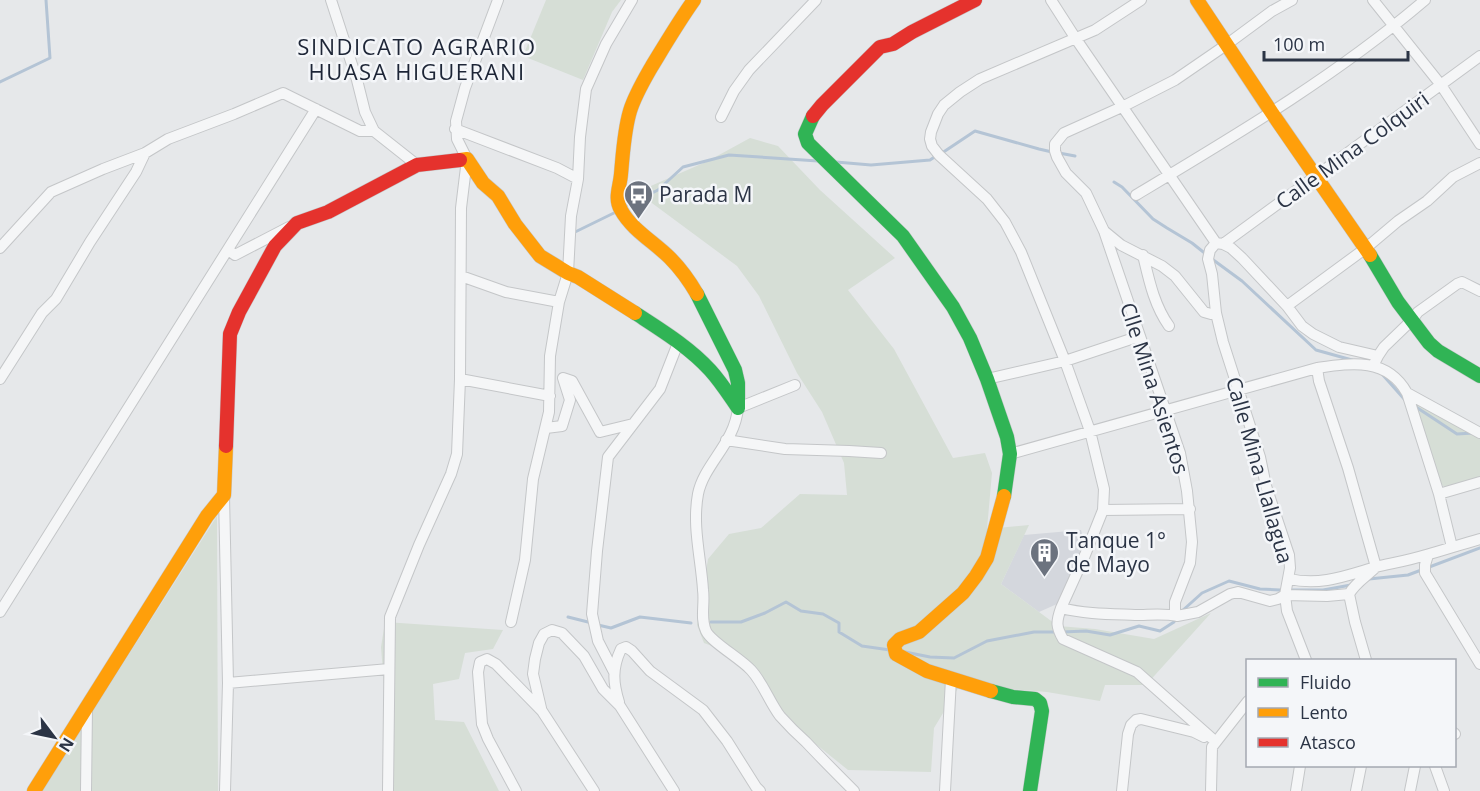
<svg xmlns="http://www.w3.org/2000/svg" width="1480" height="791" font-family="'Open Sans',sans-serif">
<rect width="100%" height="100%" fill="#e6e8ea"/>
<path fill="#d4d7dd" d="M1081,530L1084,541L1079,556L1057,604L1039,612L1001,584L1024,535Z"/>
<path fill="#d6ded6" d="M546,0H621L612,12L583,80L523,56Z
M750,138L778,146L820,190L895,258L848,290L894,349L953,458L985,453L992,473L987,529L1029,525L1001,584L1058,626L1095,629L1154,639L1211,613L1146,685H1105L1100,701L1047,692L960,685L934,728L931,772L848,770L807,737L765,691L741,657L704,643L697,625L708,559L729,534L761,528L800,494L847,495L844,463L822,412L797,373L759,296L737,266L637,192L708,161Z
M1416,403L1480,438V477L1448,487L1443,486L1440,482Z
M217,516L218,791H42Z
M385,622L503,630L493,649L465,653L459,679L433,684L435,720L464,722L499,791H388L385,698L381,647Z"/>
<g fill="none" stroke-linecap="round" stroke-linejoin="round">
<path stroke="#b4c4d5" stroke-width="3" d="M0,82L50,58L46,0
M942,153L975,131L1039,149L1052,152
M1059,153L1075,156
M836,162L871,165L930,160L936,156
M1114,182L1122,187L1153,219L1167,228L1192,243L1207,255
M626,206L658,190L683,167L729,155L818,161
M573,233L618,211
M1212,259L1242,281L1316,350L1352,360
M1382,374L1405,400
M1416,407L1457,434L1473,433
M1369,579L1408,575L1480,548
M1290,590H1323L1351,585
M1182,611L1202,593L1229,581L1260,589L1280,590
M568,617L592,623
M711,622H741L765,613L786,602L801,611L823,614L839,623V632L862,646L890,650
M598,625L611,628L640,617L691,623
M1062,632L1086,631L1110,635L1139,626L1160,631L1174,622
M905,652L930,657L954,658L987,641L1034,632H1055"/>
<defs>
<path id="street" d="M331,0L357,80L365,112L374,131L417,165
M1051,0L1076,39L1216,243L1223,244L1231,248L1242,258L1287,306L1302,326L1313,334L1339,347L1378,356
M1141,0L1095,30L980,79L960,92L944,105L938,114L931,132L930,139L932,146L939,155L987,199L1005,222L1021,252L1065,361L1090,431L1104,489L1103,510L1085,555L1061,608C1085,614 1110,614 1135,615C1149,615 1164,613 1177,616
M1292,0L1272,11L1226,45L1175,80L1124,106L1064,133L1055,144V151L1057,157L1066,173L1086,193L1104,231L1180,453L1187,491L1192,542L1190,563L1175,602V610L1177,616L1198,612L1230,594L1238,592L1270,601L1278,599L1285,595L1327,596L1349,594
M1373,0L1441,85L1480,144
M721,117L734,91L749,70L816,0
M455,129L557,168L578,179
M1136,195C1236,135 1336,76 1425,0
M1104,231L1121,245L1162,266L1175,276L1204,312L1211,314L1216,313
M1216,243L1210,250L1208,259L1212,274L1216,313L1223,342L1260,457L1266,486L1289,555L1290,568L1285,595L1287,611L1306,660
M1223,244L1480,56
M0,248L51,192L103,169L145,153L168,139L234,114L283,93L360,131H374
M228,250L235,255L289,227
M1143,255C1149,280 1154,305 1169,326
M461,276L506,292L559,302
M1287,306L1366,248L1398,221L1427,201L1453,177L1480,163
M1375,362L1378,356L1384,347L1412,320L1418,312L1457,284L1462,282L1480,291
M1317,368L1319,381L1348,468L1376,567C1366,577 1356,582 1349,594
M0,379L42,313L56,299L90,242L136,172L145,153
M460,379L550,396
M987,379L1065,361L1140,336
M795,385L738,408C735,443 704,464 698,494C692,526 701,558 703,590C705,604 700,618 706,631C711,642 740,658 751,670C763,683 769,701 780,716C788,725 797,734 806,742C822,759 838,775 854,791
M1407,393L1480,433
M546,428L562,426L570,400L563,378L572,381L600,432L633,424
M726,440L785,449L849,451L881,453
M1010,454L1317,368C1351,363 1387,357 1407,393L1439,494L1452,547
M1439,494L1480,482
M224,495L228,683L225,791
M1103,510L1190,509
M1428,555L1425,565V573L1480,664
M1289,579C1321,586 1345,576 1376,567C1393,563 1410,560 1426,555C1444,550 1462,544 1480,539
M1349,594L1355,622L1366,660
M1061,608C1056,622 1056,627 1063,639L1137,672L1216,742
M0,612L316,109
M511,622L525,560L533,479L549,412L550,356L559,302L568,273L571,216L578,179L580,137L586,89L606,44L632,0
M614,672L598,641L592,614L597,551L608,457L660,389L678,343
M228,683L389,669
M619,702C613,683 612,668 621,649L626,647L632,651L650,671L703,710L727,741L756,787L760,791
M541,708L533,674L535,659L539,643L544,634L552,630L562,633L584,656L603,689L620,706L674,791
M1454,733L1455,734
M1435,766L1444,791
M86,791L87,708
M388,791L390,617L419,545L451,474L457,454L460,379L461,208L467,159L457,139L456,121L465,88L498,0
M516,791L488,739L482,724L478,672L480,662L487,659L496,664L542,711L594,791
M945,791L951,679
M1122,791L1128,734L1131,725L1136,720L1141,719L1194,732L1204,737
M1211,791L1212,747L1248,701
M1296,791L1300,766
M1356,791L1361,766
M1410,791L1415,766"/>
<path id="fast" d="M813,116L805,134L808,143L903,236L953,307L970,338L987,379L1007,437L1010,454L1004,496
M1370,255L1398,302L1429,343L1438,351L1480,376
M697,294L735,370L738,383V408
M635,313C661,330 689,347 710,370C721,382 729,395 738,408
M991,691L1013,697L1035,699L1040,703L1042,711L1030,791"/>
<path id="slow" d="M694,0C679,21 666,43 652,66C644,80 635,95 630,111C624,131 623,153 621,174C620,187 614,198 621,210C632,230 654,242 670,258C680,268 690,282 697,294
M1197,0L1272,113L1370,255
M460,160L467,159L483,183L498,196L515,224L540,256L568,273L578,277L635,313
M991,691L927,671L896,654L894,645L900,639L919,632L963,593L976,576L987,558L1004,496
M34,791L207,516L224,495L226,446"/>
<path id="jam" d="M813,116L822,105L880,47L893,44L912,32L975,0
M226,446L230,334L239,312L275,246L297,223L328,212L417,165L460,160"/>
</defs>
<use href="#street" stroke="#c4c6c8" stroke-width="12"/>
<use href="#fast" stroke="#c4c6c8" stroke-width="15"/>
<use href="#slow" stroke="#c4c6c8" stroke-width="15"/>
<use href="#jam" stroke="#c4c6c8" stroke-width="15"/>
<use href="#street" stroke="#f5f6f7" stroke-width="10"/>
<use href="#fast" stroke="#30b455" stroke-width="14"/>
<use href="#slow" stroke="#ff9f0a" stroke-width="14"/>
<use href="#jam" stroke="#e5322d" stroke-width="14"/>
</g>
<defs>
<symbol id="bus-pin" viewBox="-11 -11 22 30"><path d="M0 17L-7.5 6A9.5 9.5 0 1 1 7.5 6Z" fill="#6c737f" stroke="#f4f6f9"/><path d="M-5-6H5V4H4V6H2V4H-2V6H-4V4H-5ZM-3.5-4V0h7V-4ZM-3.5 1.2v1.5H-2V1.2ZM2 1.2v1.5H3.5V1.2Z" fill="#fff"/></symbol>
<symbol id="building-pin" viewBox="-11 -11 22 30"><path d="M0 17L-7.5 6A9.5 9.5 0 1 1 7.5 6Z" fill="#6c737f" stroke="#f4f6f9"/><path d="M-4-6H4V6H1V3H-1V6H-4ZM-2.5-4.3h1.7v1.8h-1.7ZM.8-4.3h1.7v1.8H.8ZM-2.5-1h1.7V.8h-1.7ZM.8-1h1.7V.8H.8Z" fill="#fff"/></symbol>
</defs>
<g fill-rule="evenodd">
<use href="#bus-pin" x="622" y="178" width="33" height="45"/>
<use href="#building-pin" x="1028" y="536" width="33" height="45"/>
</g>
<g text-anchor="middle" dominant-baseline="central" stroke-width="5" stroke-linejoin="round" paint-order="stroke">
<g font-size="21" fill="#2b3445" stroke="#f4f6f9">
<text transform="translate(1352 150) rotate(-36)">Calle Mina Colquiri</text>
<text transform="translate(1155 388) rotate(72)">Clle Mina Asientos</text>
<text transform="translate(1260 470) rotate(74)">Calle Mina Llallagua</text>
</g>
<g font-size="21" fill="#2b3445" stroke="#f4f6f9" text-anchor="start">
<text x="659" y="194">Parada M</text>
<text x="1066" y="540">Tanque 1°<tspan x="1066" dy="24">de Mayo</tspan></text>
</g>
<g font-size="22" letter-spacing="1.5" fill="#1d2536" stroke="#f4f6f9">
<text x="417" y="46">SINDICATO AGRARIO<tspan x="417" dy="25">HUASA HIGUERANI</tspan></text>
</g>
</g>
<rect x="1246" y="659" width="210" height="108" fill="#f4f6f9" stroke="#a4a8b1" stroke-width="1.5"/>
<rect x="1258" y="678" width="30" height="9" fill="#30b455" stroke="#a4a8b1" stroke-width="1.5"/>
<text x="1300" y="689" font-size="18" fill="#2b3445">Fluido</text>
<rect x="1258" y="708" width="30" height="9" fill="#ff9f0a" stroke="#a4a8b1" stroke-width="1.5"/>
<text x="1300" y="719" font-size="18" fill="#2b3445">Lento</text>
<rect x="1258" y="738" width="30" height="9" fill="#e5322d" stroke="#a4a8b1" stroke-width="1.5"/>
<text x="1300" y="749" font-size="18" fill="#2b3445">Atasco</text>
<g transform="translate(54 737) rotate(122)" stroke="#f4f6f9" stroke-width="4.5" paint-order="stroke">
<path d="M0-4.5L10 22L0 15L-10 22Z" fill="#2b3445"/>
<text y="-9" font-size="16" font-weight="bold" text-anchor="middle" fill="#2b3445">N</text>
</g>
<path d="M1264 51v9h144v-9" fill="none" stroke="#2b3445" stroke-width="3"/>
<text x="1273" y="51" font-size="18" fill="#2b3445" stroke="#f4f6f9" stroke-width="4.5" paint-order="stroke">100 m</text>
</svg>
